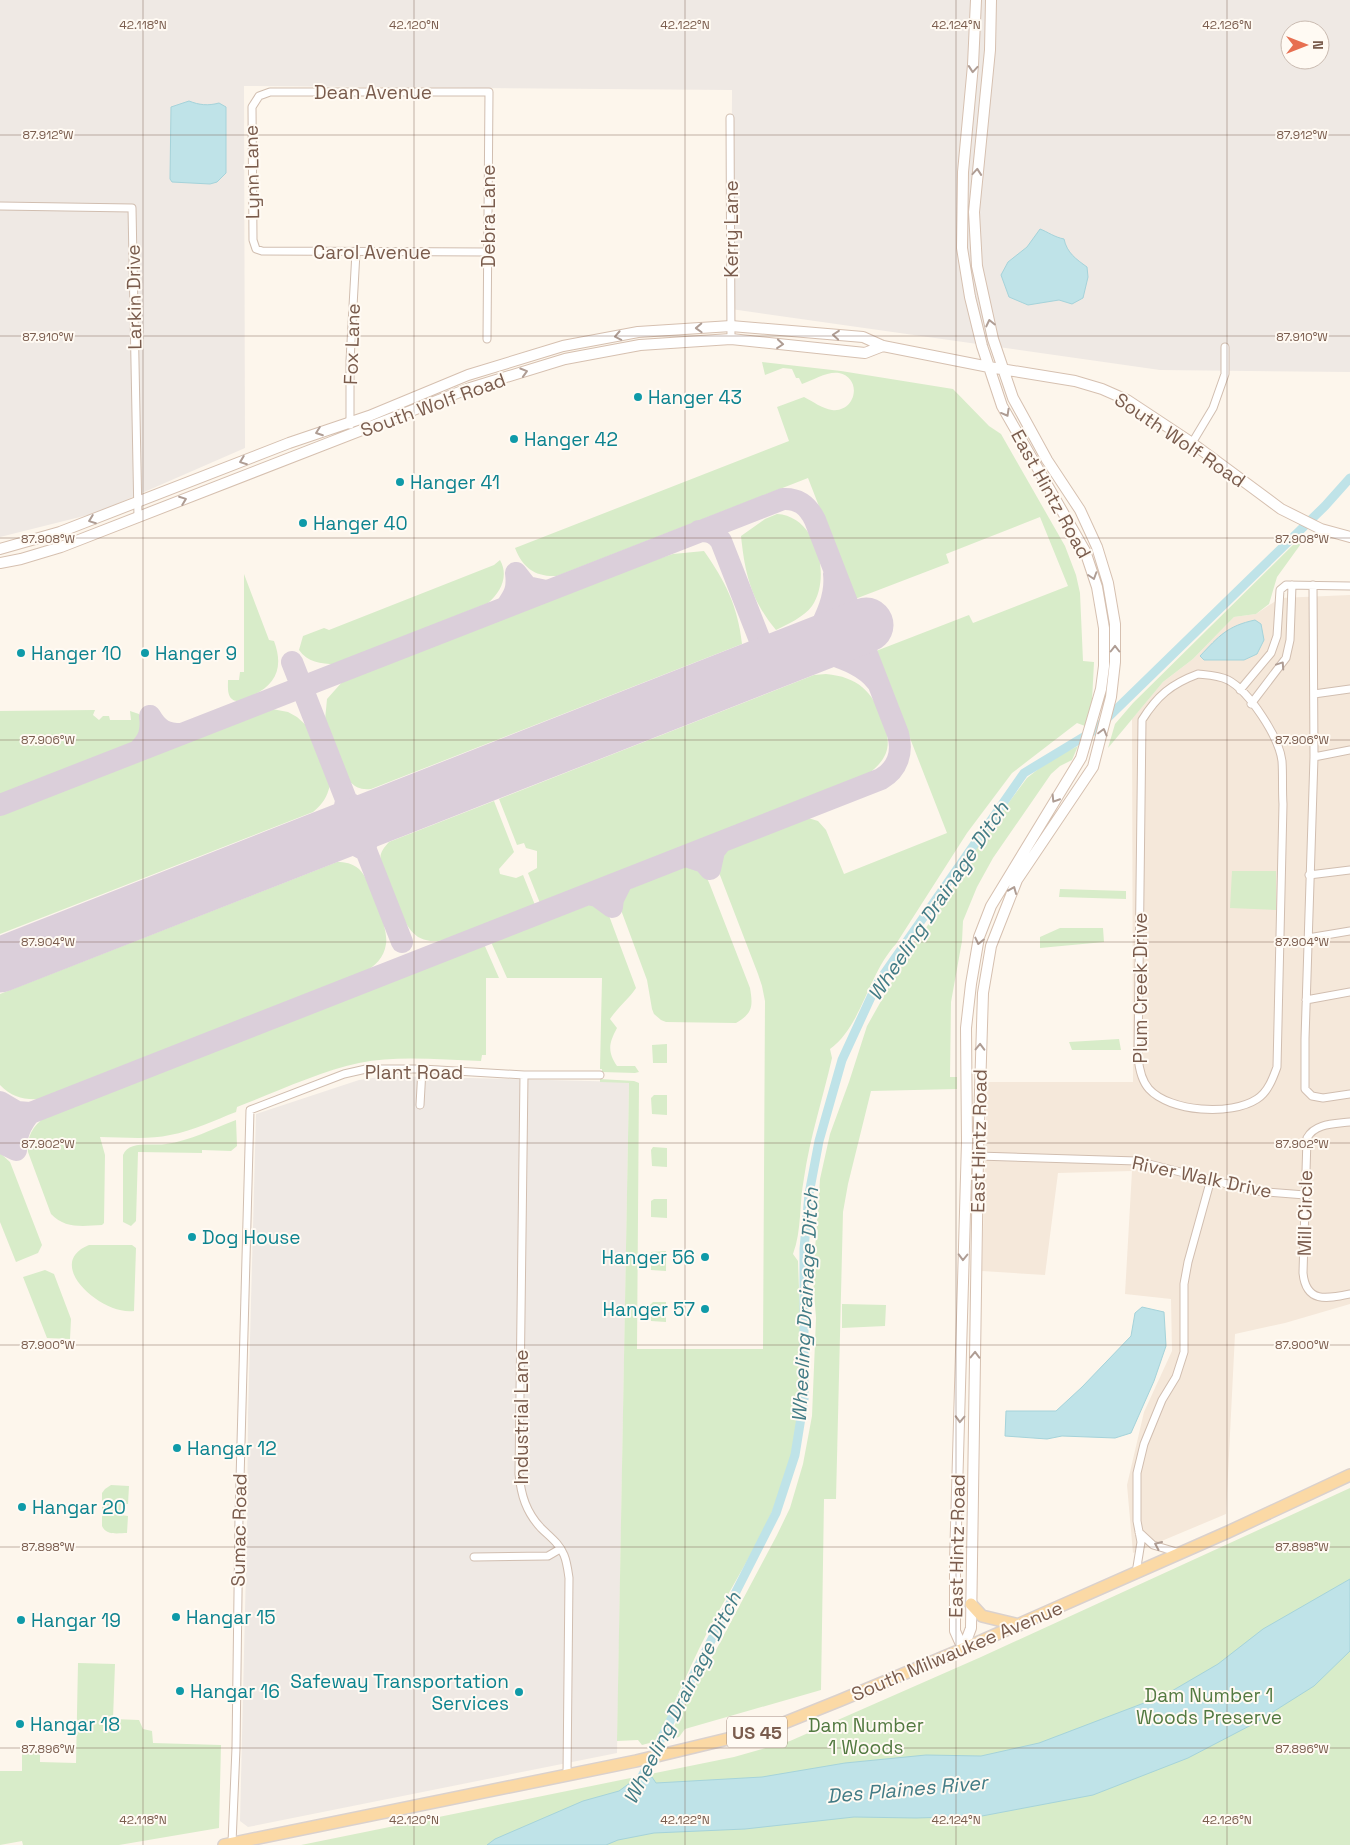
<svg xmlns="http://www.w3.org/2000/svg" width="1350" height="1845" font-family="'Space Grotesk',sans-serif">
<rect width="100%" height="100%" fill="#fdf6ec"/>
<path fill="#f5e8da" d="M1350,595V1304L1285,1323L1235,1334L1226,1514L1133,1553L1127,1485L1144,1412L1172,1351L1171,1299L1125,1294L1132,1171L1058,1173L1045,1275L982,1271L987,1082H1133L1132,719L1163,682L1193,659L1234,617L1256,614L1280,598Z"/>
<path fill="#efe9e4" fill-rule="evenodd" d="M0,0H1350V372L1160,370L731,309L732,90L244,86L245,448L96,513L0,537ZM1290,30H1320V60H1290Z
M387,1076L629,1082L617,1753L248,1827L240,1821L247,1527L248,1414L256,1114L359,1080Z"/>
<path fill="#d8ecc9" d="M762,362L841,371L953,389L989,426L1001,434L1065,546L1076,575L1080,593L1083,661L1094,662L1092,701L1085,726L1077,723L1012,773L967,833L896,944C868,974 862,1026 830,1049L832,1058C823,1098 810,1137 804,1178C799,1204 802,1230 793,1254L798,1261C800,1329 807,1399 789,1465C774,1520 742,1568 715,1618C693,1658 676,1700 657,1741L642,1745L638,1740L617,1741L629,1083L600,1082V1079L634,1081L639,1083L637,1349H763L765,1001L762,986L758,974L718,870C719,860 721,855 729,848L808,818L818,821L826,830L844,874L947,833L876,651L969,615L973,623L1068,586L1040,517L946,554L949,563L855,599L808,478L557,576C535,577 523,568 515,548L789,441L777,407L804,397C812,401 823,409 832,410C856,413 863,378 839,373C828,371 813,380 802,384L799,378H796L792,369L783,368L765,375Z
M777,514C817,516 832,577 812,606C804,617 788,624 776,630C751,600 745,574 741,536L765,519Z
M1298,540L1303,541L1277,577L1269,604L1256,614L1234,617L1193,659L1163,682L1108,748L1115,724L1133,703Z
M704,551C725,581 738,606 742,644L371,789C361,790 356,788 348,780L325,720L327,699L343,681L633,567L673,554Z
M500,560C509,576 501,592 488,603L335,664C321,664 307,662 299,650L303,636L324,628L329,630L494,565Z
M244,574L269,640L274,641C285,670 274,688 246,698C242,700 236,703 232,699C227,695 228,686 228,680H239L240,672H244Z
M826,674C858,677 872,691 883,720C892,745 889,758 868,774L540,903L528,873L537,868V851L526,848L524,843L517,845L499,799L814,675Z
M272,709L288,712L297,717L308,727L330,785C327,797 323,804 313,812L0,934V815L263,712Z
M95,710L93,715L99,720L103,716H109L110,720H131L130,711L139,714L142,719C142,730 141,736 132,743L0,795V711Z
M1078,746L1072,760L1060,766L1051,774L993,858L977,887L963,921L962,941L951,1002L950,1077H957V1089L871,1091L848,1184L843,1212L836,1499H824L821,1690L685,1729L679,1737L668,1739L691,1692L708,1665L777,1535L790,1508L803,1464L812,1416L816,1318L813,1278L820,1179L830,1134L849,1082L867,1026L903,962L954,886L978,844L1027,778L1051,759Z
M494,801L514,852L499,869L500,874L516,878L523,875L535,905L450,939C416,947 408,931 397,903C392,889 386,876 381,862C379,853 383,849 389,842Z
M337,862C345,862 352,863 359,869C370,879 389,929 386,944C384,958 375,966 363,973L40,1099C23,1100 12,1097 0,1085V994Z
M690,865C702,868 706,875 710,885L750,988C753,1006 753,1013 736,1023L666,1022L661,1020L654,1014L652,1009L647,980L621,910L620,897L625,891L684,866Z
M1232,871H1276V910L1230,908Z
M1060,889L1126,891V899L1059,897Z
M594,903L599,904L608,913L636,988C628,1000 618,1007 610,1019L617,1028C609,1043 607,1051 617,1066H635L639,1072L635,1073L602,1072V1069H600L602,978H507L491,942Z
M1060,928H1103L1104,942L1040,948V937Z
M484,944L499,978H486V1055H482L481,1061C441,1060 398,1055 359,1063C320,1071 274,1093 237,1107L236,1112C215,1120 193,1131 170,1135C148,1140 123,1137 100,1137L105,1155L104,1223L102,1225C83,1226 65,1229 51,1214L28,1152C26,1134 36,1122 50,1114Z
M1119,1039L1121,1050H1072L1069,1042Z
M667,1044V1063H653L652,1045Z
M654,1095H667V1115L652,1114L651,1098Z
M236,1120L237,1146L231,1151L202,1150V1153L138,1152L136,1221L131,1226L123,1222V1155C128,1140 153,1146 166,1144C190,1141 214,1128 236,1120Z
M653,1147L667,1148V1167L652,1166L651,1150Z
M0,1153L10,1162L42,1245L38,1253L16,1262L0,1222Z
M654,1199H667V1218L651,1217V1201Z
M89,1245H132L136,1248L134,1311C103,1316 42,1264 89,1245Z
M666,1251V1271L651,1270V1252Z
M45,1270L54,1274L71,1319L70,1339L47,1338L23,1277Z
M653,1302H666V1322L651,1321L650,1305Z
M842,1304L886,1305L885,1326L842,1328Z
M111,1485L129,1486L128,1504H121L120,1515L128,1516L127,1533C119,1533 106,1536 102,1526V1493L105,1489Z
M1350,1488V1845H301L734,1757L790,1741L981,1657Z
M78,1663L115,1664L113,1719L139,1720L143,1729L152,1731L153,1743L221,1745L219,1828L119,1845H23L22,1841L0,1845V1771H22V1750H40V1762L76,1763Z"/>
<path fill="#bfe3e8" stroke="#a5d3da" d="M189,101C199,105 208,106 219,103L226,107V173L217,182L210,184L172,182L170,179L171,107Z
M1040,229C1048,232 1054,237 1064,239C1067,253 1076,259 1087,267L1088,277L1083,298L1072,304L1059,300L1028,305L1009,297L1001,275L1008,262L1027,247Z
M1255,620L1261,624L1264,640L1257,654L1244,660H1204L1200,656C1219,636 1227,626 1255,620Z
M1142,1307L1164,1312L1166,1346L1154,1381L1131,1433L1115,1438L1062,1436L1047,1439L1005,1436L1006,1411H1056L1082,1387L1131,1336L1135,1313Z
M1350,1579V1651L1314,1686L1257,1722L1188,1758L1093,1795L982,1816L916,1818L854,1817L745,1829L654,1833L618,1840L606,1845H487L495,1839L583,1801L619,1791L634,1780L652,1777L656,1783L762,1777L845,1763L926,1755L981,1756L1039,1743L1165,1695L1218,1664L1263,1629Z"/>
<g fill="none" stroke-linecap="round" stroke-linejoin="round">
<path stroke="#bfe3e8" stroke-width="9" d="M636,1788L776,1513L795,1455L804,1399V1249L809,1194L819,1141L842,1060L877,984L1024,773L1095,730L1325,506L1350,478"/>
<path stroke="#dbcfda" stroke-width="22" d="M699,531C710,531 715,533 721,541L761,643C762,658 756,664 745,673
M834,574C837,600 822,624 811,647C833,656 863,662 877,682
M506,607C515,595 518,588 516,573L527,587L546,591
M292,662L402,942
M138,751C149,740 152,732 150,716C158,730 166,734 181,734
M346,801C364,813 369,813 391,812C374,824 369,830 365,850L342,838H325C338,825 343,819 346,801Z
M0,805L783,499C799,498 808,506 815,520L898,734C903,752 898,769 881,779L0,1125
M686,856L704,862L710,869L714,851L721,842
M588,894L597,896L612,907L613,899L622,881
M0,1102L17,1112L30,1113C20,1125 16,1135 16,1150L0,1142"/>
<path stroke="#dbcfda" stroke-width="55" d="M0,965L866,625"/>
<defs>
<path id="minor" d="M730,118L731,339
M0,206L132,208L138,518
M487,339L489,92H270L259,96L252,107L253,240L256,249L262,251L488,252
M350,425V361L356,252
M1192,443L1213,408L1225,374V347
M1313,585L1314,757L1305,1039V1089L1312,1096L1323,1098L1350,1094
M1198,674C1208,675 1218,675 1228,680C1249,691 1279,737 1282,761C1283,775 1282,790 1283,804L1277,1067C1273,1078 1268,1092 1257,1099C1231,1116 1170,1112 1149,1089C1141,1080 1139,1068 1138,1057L1142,720C1157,696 1171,684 1198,674Z
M1240,690L1271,653L1277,636L1280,590L1286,585L1350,586
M1314,694L1350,689
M1251,704L1286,658L1290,640L1292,585
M1314,757L1350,750
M1309,875L1350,870
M1308,938L1350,931
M1306,1000L1350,992
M524,1075L519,1474C521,1495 526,1512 541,1528C550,1537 559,1543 564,1555C567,1562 568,1571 569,1578L567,1774
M420,1105L422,1069
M1350,1122C1335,1124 1315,1123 1307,1138L1303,1273C1306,1303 1326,1299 1350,1294
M978,1156L1137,1161L1255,1191L1305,1195
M1139,1532L1153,1545L1180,1553
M474,1557L548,1556L560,1549
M1136,1573L1141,1542L1137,1521V1473L1144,1444L1162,1400L1176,1377L1184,1352V1284L1188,1262L1211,1179
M232,1843L236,1748L239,1517L250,1110L344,1074L366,1069H422L524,1075H600"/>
<path id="secondary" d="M0,549L60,532L289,443L369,416L468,375L563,346L638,332L731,326L863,337L883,346L989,367L1075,381L1102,389L1127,400L1192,443L1281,509L1321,529L1350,537
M0,563L21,559L61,547L470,388L565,359L640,345L731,339L865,353L883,346
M963,1649L955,1631V1562L967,1142L966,1028L971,984L979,937L991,906L1081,758L1101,689L1104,666V628L1097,587L1085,551L1002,406L982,346L970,297L962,248L963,172L973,65L976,0
M963,1649L971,1628L978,1156L983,993L991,946L1017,880L1093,767L1111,697L1115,662V624L1108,583L1097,547L1080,510L1047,460L1013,398L993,339L977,266L974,212L990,50L991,0"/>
<path id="primary" d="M971,1604L982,1616L1019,1625
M224,1845L636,1761L769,1729L841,1700L963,1649L1228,1532L1350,1475"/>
</defs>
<use href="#minor" stroke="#d1beb0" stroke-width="9"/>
<use href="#secondary" stroke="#d6c0b0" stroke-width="12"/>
<use href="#primary" stroke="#dad1cd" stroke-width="14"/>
<use href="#minor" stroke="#fff" stroke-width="7"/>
<use href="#secondary" stroke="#fff" stroke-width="10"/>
<use href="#primary" stroke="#fbd9a5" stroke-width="11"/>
</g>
<defs><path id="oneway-chevron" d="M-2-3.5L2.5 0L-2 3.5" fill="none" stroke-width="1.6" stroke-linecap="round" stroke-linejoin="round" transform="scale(1.25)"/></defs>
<g stroke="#af9d94">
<use href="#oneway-chevron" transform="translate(973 69) rotate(95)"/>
<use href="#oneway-chevron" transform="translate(977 172) rotate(-85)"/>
<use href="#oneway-chevron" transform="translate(990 323) rotate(-103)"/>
<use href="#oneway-chevron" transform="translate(699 328) rotate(178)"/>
<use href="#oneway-chevron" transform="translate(836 335) rotate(-175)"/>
<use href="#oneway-chevron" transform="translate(618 336) rotate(169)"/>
<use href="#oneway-chevron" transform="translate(780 344) rotate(5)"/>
<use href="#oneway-chevron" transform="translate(524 372) rotate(-17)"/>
<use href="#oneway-chevron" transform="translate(1006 413) rotate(61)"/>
<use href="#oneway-chevron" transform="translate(319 432) rotate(160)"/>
<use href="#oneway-chevron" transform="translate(243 461) rotate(159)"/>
<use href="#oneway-chevron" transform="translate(183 500) rotate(-21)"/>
<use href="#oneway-chevron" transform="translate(92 520) rotate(159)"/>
<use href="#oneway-chevron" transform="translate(1093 576) rotate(72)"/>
<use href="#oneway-chevron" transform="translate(1115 649) rotate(-90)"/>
<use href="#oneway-chevron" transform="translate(1281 665) rotate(-56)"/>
<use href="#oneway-chevron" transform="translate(1103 732) rotate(-75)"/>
<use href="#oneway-chevron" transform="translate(1055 799) rotate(122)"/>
<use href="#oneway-chevron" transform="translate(1013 890) rotate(-68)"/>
<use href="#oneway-chevron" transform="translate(979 941) rotate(103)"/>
<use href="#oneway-chevron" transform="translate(980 1047) rotate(-89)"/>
<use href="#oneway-chevron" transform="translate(963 1257) rotate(91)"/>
<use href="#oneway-chevron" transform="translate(975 1355) rotate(-89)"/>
<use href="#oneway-chevron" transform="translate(960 1419) rotate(92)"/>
<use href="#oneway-chevron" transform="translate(1158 1545) rotate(-156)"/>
</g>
<path fill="none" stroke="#7a5c4d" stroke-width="1" stroke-opacity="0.45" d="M143,0V1845M414,0V1845M685,0V1845M956,0V1845M1227,0V1845M0,135H1350M0,336H1350M0,538H1350M0,740H1350M0,942H1350M0,1143H1350M0,1345H1350M0,1547H1350M0,1748H1350"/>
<g fill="#0f9aa8" stroke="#fffaf3" stroke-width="2">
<circle cx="638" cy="397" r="5"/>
<circle cx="514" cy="439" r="5"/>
<circle cx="400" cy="482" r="5"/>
<circle cx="303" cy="523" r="5"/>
<circle cx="21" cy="653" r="5"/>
<circle cx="145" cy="653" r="5"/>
<circle cx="192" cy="1237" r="5"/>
<circle cx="705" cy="1257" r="5"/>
<circle cx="705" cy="1309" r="5"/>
<circle cx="177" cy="1448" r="5"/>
<circle cx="22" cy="1507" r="5"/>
<circle cx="176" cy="1617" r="5"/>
<circle cx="21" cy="1620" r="5"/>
<circle cx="180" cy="1691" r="5"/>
<circle cx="519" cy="1692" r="5"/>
<circle cx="20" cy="1724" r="5"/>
</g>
<g text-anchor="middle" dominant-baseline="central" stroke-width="4" stroke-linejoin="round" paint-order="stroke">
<rect fill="#fffaf3" stroke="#a28b7f" stroke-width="1" x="727" y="1716.5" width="60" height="31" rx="4"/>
<g font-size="18" font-weight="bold" fill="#7a5c4d">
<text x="757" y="1732">US 45</text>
</g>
<g font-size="19" fill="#7a5c4d" stroke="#fffaf3">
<text x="373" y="92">Dean Avenue</text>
<text transform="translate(252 172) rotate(-91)">Lynn Lane</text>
<text transform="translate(488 216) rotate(-90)">Debra Lane</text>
<text transform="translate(731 229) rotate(-90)">Kerry Lane</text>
<text x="372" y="252">Carol Avenue</text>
<text transform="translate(134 297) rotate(-91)">Larkin Drive</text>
<text transform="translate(352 344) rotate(-88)">Fox Lane</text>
<text transform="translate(433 405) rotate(-20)">South Wolf Road</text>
<text transform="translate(1180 440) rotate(34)">South Wolf Road</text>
<text transform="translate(1051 494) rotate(61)">East Hintz Road</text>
<text transform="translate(1140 988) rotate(-90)">Plum Creek Drive</text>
<text x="414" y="1072">Plant Road</text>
<text transform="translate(979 1141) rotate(-89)">East Hintz Road</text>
<text transform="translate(1202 1177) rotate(12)">River Walk Drive</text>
<text transform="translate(1305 1213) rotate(-89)">Mill Circle</text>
<text transform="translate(521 1417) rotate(-90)">Industrial Lane</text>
<text transform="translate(239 1530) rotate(-89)">Sumac Road</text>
<text transform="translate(957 1546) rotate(-89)">East Hintz Road</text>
<text transform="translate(957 1651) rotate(-23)">South Milwaukee Avenue</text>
</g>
<g font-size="19" fill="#0d838f" stroke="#fffaf3" text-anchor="start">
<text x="648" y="397">Hanger 43</text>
<text x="524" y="439">Hanger 42</text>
<text x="410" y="482">Hanger 41</text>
<text x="313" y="523">Hanger 40</text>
<text x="31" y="653">Hanger 10</text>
<text x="155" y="653">Hanger 9</text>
<text x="202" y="1237">Dog House</text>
<text x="695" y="1257" text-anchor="end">Hanger 56</text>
<text x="695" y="1309" text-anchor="end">Hanger 57</text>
<text x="187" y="1448">Hangar 12</text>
<text x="32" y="1507">Hangar 20</text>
<text x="186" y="1617">Hangar 15</text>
<text x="31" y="1620">Hangar 19</text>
<text x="509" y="1681" text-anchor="end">Safeway Transportation<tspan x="509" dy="22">Services</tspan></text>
<text x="190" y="1691">Hangar 16</text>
<text x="30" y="1724">Hangar 18</text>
</g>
<g font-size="19" fill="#537a41" stroke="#fffaf3">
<text x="1209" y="1695">Dam Number 1<tspan x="1209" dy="22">Woods Preserve</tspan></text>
<text x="866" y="1725">Dam Number<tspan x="866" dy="22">1 Woods</tspan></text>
</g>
<g font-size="20" font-style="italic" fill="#437c86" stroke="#fffaf3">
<text transform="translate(938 901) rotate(-56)">Wheeling Drainage Ditch</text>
<text transform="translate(805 1305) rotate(-87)">Wheeling Drainage Ditch</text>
<text transform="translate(682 1698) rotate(-63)">Wheeling Drainage Ditch</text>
<text transform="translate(907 1789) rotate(-5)">Des Plaines River</text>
</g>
</g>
<g font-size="12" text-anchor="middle" fill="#7a5c4d" stroke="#fffaf3" stroke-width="4" stroke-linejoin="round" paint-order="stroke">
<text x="143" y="29">42.118°N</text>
<text x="414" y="29">42.120°N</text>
<text x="685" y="29">42.122°N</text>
<text x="956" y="29">42.124°N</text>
<text x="1227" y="29">42.126°N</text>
<text x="1302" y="139">87.912°W</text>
<text x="48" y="139">87.912°W</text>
<text x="1302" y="341">87.910°W</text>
<text x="48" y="341">87.910°W</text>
<text x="1302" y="543">87.908°W</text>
<text x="48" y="543">87.908°W</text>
<text x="1302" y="744">87.906°W</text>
<text x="48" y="744">87.906°W</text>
<text x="1302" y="946">87.904°W</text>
<text x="48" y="946">87.904°W</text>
<text x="1302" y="1148">87.902°W</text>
<text x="48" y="1148">87.902°W</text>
<text x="1302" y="1349">87.900°W</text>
<text x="48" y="1349">87.900°W</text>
<text x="48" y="1551">87.898°W</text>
<text x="1302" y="1551">87.898°W</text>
<text x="1302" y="1753">87.896°W</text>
<text x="48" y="1753">87.896°W</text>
<text x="143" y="1824">42.118°N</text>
<text x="414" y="1824">42.120°N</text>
<text x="685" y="1824">42.122°N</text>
<text x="956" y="1824">42.124°N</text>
<text x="1227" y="1824">42.126°N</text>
</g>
<g transform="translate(1305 45) rotate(90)"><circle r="24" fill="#fffaf3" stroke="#cabbb1"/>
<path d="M0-4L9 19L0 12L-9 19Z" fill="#e76f51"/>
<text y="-8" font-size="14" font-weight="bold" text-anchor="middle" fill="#7a5c4d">N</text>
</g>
</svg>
